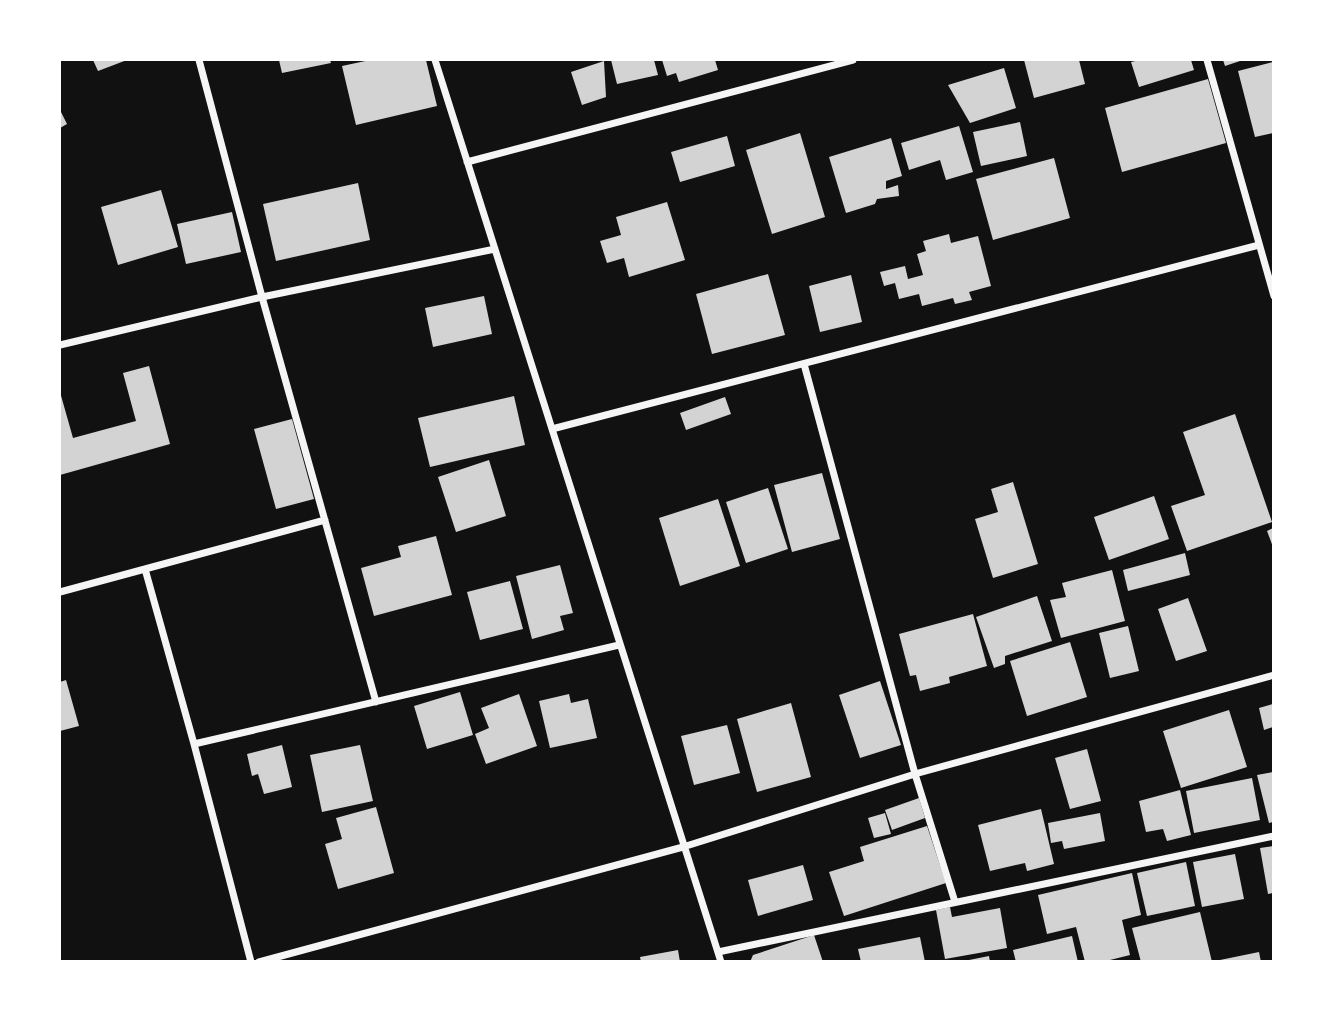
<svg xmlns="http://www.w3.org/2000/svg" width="1333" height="1021" font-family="Raleway,sans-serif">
<rect width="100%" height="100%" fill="#111"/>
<path fill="#d3d3d3" d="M93,60H127L98,71Z
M279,60H330L331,63L282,73Z
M370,60H426L437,106L356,125L342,66Z
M611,60H654L658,75L617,84Z
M662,60H715L718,70L679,82L676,73L667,76Z
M1024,60H1079L1085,84L1034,98Z
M1140,60H1191L1194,70L1139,87L1131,62Z
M1223,60H1243L1225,66Z
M604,61L606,97L582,105L571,72Z
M1273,62V133L1255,137L1238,71Z
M1004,68L1016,108L970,123L948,85Z
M1208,79L1226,143L1122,172L1105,108Z
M60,110L67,124L60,128Z
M1020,122L1027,156L981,166L973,132Z
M959,126L973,172L946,180L940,160L909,170L901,143Z
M800,133L825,217L772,234L746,150Z
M727,136L735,166L680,182L671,152Z
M891,138L902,176L886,181V189L898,185L899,196L877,199L875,204L846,213L829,157Z
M1054,158L1070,218L993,240L976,179Z
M358,183L370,240L276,261L263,204Z
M161,190L178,247L118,265L101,207Z
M667,202L685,260L629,277L624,258L607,263L600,241L621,235L616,217Z
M232,212L241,252L186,264L177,224Z
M949,234L951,243L978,236L991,286L969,292L972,300L955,304L953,298L922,306L919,294L899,299L895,283L884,286L880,272L905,266L908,279L923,275L917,254L926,251L923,241Z
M768,274L785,335L712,354L696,294Z
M851,275L862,322L820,332L809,286Z
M484,296L492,334L433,347L425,308Z
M149,366L170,444L60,475V392L73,438L136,421L123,373Z
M514,396L525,445L430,467L418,418Z
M725,397L731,414L686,430L680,413Z
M1235,414L1272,522L1187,551L1171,506L1205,495L1183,432Z
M292,419L314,499L276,509L254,429Z
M489,460L506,516L456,532L438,477Z
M822,473L840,539L792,552L774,485Z
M1013,482L1038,564L993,578L975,519L998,512L991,489Z
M768,488L788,549L746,563L726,502Z
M1154,496L1169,539L1109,560L1094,517Z
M718,499L740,566L680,586L659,518Z
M1273,528V547L1267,531Z
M436,536L452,595L374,616L361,568L401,557L398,546Z
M1185,553L1190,575L1128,591L1123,570Z
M560,565L573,613L560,616L564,630L532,639L516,576Z
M1112,570L1125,621L1061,638L1050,600L1066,597L1062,583Z
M510,581L523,629L480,640L467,592Z
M1037,596L1052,641L1005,656V664L994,668L976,617Z
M1188,598L1207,651L1176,661L1158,609Z
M973,614L987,666L949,677L950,683L920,691L916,675L910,676L899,634Z
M1128,626L1139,671L1110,678L1099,633Z
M1070,642L1087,697L1027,716L1010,661Z
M66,680L79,726L60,731V682Z
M880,681L901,745L860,758L839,695Z
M460,692L473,735L427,749L414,706Z
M519,694L537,746L486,764L475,734L489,728L481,708Z
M569,694L571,703L588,699L597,738L550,748L539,701Z
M791,703L811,777L757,792L737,719Z
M1273,704V727L1264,730L1259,708Z
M1229,710L1247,767L1181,788L1163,731Z
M727,725L740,773L694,785L681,736Z
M282,745L292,787L264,794L258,774L252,776L247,754Z
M360,745L373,801L322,812L310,755Z
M1087,749L1101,801L1070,809L1055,758Z
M1273,772V822L1269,823L1257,775Z
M1252,778L1260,820L1194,833L1186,791Z
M1180,790L1191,835L1167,841L1163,829L1146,832L1139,801Z
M919,798L925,818L892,830L885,810Z
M376,807L394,873L338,889L325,844L342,839L336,818Z
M1041,809L1054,864L1027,871L1025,863L990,871L978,825Z
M885,813L891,834L874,838L868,818Z
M1100,813L1105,841L1064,849L1062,841L1051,843L1048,823Z
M927,826L946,883L844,916L829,872L864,861L860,847Z
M1273,846V893L1268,894L1260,848Z
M1235,854L1244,899L1202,907L1193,862Z
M1186,862L1195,906L1147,916L1137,873Z
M803,865L813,900L758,916L748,880Z
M1132,873L1141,915L1122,920L1130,955L1102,962H1085L1076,927L1047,934L1038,895Z
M950,907L952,917L1000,908L1007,948L945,959L936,910Z
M1200,912L1212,962H1141L1132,928Z
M814,935L823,962H750L753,955Z
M1072,936L1078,962H1016L1013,950Z
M920,937L925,962H861L858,949Z
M678,950L680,962H641L640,957Z
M1259,952L1261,962H1221L1220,960Z
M989,956L990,962H969V960Z"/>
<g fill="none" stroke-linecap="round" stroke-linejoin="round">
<path stroke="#f5f5f5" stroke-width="7" d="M199,60L262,297L376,702
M435,60L721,962
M1207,60L1274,296
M467,162L853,60
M60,345L262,297L495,249
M804,364L915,774L955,902
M552,429L1259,245
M145,569L325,520
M60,592L145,569L194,744L251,962
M194,744L619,645
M718,952L1274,836
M259,962L683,847L915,774L1274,675"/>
</g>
<rect width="1333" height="1021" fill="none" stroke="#ffffff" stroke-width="122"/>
</svg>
